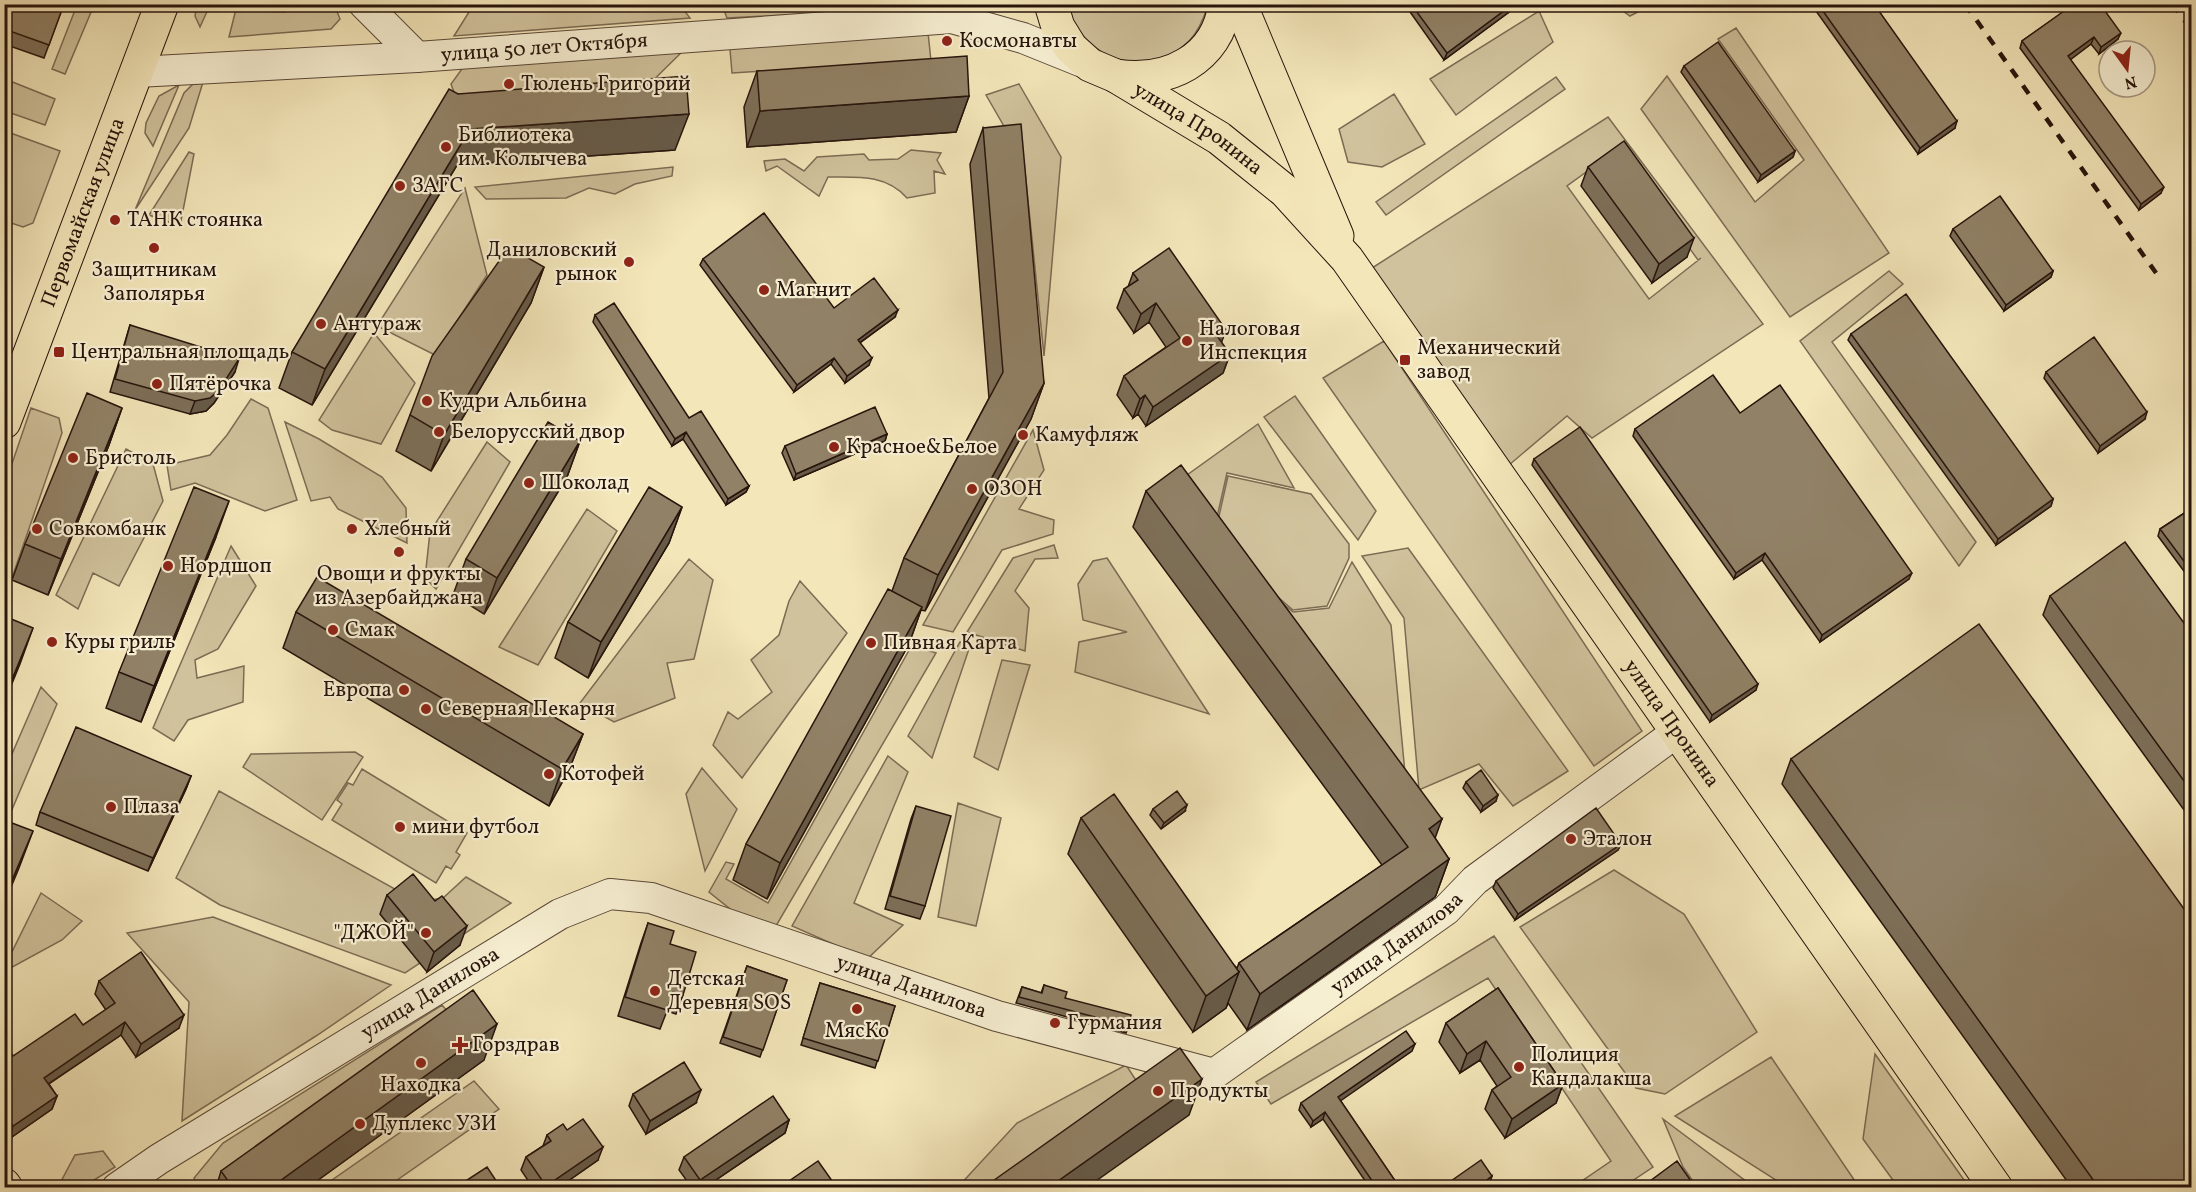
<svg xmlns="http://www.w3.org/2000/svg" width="2196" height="1192" font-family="Vollkorn,serif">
<rect width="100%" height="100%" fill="#f3e6b9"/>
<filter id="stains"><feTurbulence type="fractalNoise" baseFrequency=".00333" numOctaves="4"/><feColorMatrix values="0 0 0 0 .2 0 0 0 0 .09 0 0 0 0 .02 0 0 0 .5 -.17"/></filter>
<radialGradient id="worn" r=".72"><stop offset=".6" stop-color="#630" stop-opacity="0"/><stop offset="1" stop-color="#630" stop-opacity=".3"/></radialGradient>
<path fill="#d0c29c" stroke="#7c6b54" stroke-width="1.5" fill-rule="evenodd" d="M197,4L210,5L200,27L195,16Z
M474,4L680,5L690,18L454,36Z
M933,4V7L727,18L722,5Z
M77,5H94L65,74L52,69Z
M237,5H264L262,11L285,12L290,5H332L336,9L340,19L331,29L229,37Z
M1067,5H1208C1204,18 1199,31 1189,41C1147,83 1081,59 1067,5Z
M1615,5H1651L1630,16Z
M1539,11L1553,42L1456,115L1430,79Z
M927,23L931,61L732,73L729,38Z
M1736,28L1889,253L1790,317L1641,109L1667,76L1755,202L1804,160L1718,39Z
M686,48L630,103L461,111L451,84L467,62Z
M1556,77L1565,89L1386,215L1376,202Z
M5,79L55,99L45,125L5,111Z
M203,82L189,128L135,210L184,93L193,84Z
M1019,84L1061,157L1044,356L1024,161L986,95Z
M179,85L153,146L145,133L146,123L159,96Z
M1394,94L1425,144L1382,167L1348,162L1339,129Z
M1608,117L1763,324L1592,438L1567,416L1509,465L1372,268ZM1618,149L1698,260L1701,258L1649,299L1567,186Z
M5,131L60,151L33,223L23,227L5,221Z
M911,150L941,153L937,160L945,174L934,171L935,193L907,198C886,174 857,177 828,177L819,196L777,166L766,171L764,161L785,159L804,171L817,157L864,154L869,160L898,159Z
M189,152L194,154L180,226L149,215Z
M673,167L672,176L635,184L615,194L589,188L566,198L486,199L475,187Z
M465,188L487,275L435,355L377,326Z
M1889,271L1903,284L1832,342L1976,542L1959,566L1800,341Z
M374,333L415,383L381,444L332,430L319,420Z
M1384,341L1642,731L1594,766L1323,378Z
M1295,396L1376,511L1358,540L1264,417Z
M251,399L268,408L297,500L265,511L195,483L171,490L167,465L210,455L227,435Z
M31,408L59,418L62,433L5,598V484Z
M285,422L319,439L382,477L406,508L407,543L338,509L330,497L311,501Z
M1258,424L1294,488L1227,473L1215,526L1250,576L1293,612L1329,608L1352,562L1391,625L1407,794L1169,488Z
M1033,430L1044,470L1019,509L1054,520L1053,534L1002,550L953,632L923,625Z
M487,442L510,462L436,589L425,578L430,532Z
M126,449L153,464L163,501L119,586L93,573L78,609L56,595Z
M1228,476L1311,494L1349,544V558L1327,606L1293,610L1251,574L1217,525Z
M587,509L617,531L538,665L499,647Z
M1054,545L1058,558L1035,559L1015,591L1029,608L1025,651L967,632L1013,558Z
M231,546L256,586L218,649L195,660L197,678L244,666L243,702L188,720L174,741L153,728Z
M1408,548L1568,771L1513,806L1479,764L1419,790L1404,618L1362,556Z
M1107,558L1209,714L1075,672L1079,642L1127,632L1083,620L1078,584L1093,561Z
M689,559L713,580L694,659L667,663L675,698L614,722L580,703Z
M800,581L847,633L742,778L713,745L728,712L738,719L772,692L751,660L779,635L789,601Z
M960,642L970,646L932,758L908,736Z
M912,645L936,653L773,931L734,912L709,892L726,862L734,864L726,879L768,903Z
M1002,660L1030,665L998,770L974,757Z
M41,687L57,704L5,826V770Z
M355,752L363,757L322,820L243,767L251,754Z
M888,756L908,772L854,903L903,925L867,959L792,926Z
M702,768L737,809L705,871L686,794Z
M362,769L467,833L456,852L460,855L451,869L446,866L436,883L332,820L342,804L337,800L348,783L353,785Z
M219,791L418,902L443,898L466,877L511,903L405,973L220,905L176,878Z
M958,803L1001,818L976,926L938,917Z
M1614,870L1684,914L1757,1032L1665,1094L1636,1088L1520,927Z
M41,893L82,921L62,940L5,971V966Z
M213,917L391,985L316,1036L182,1121L189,1002L127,933Z
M1494,936L1653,1167L1623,1187H1573L1611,1161L1488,978L1271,1104L1256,1082Z
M442,1005L454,1019L221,1187H199L194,1178L223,1143Z
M1875,1054L1969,1187H1898L1863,1139Z
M1771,1057L1859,1187H1787L1675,1116Z
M1126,1065L1145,1094L1013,1187L957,1188L1017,1123Z
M474,1081L499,1109L387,1187H322Z
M1663,1119L1746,1181L1760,1187H1697L1683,1167Z
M103,1151L115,1167L83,1187H58L75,1155Z"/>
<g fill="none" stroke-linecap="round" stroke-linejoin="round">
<defs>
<g id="minor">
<path d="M364,4L417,57"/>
<path id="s1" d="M137,72L417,57L952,18L1023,38L1090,65"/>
<path id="s2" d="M117,1188L159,1159L560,914L610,894L651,898L997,1016L1214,1074L1446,910L1475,880L1677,732"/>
</g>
<g id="major">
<path id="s3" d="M1051,4L1058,27L1071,48L1090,65L1116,76L1219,138L1285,191L1347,259L1996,1188"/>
<path d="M1240,4L1337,236"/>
<path d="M1116,76C1167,84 1218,60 1225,4"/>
<path id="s4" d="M4,422L162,4"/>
<path d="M4,1185L6,1188"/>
</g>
</defs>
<use href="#minor" stroke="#5a4837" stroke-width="32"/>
<use href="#major" stroke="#27140c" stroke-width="35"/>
<use href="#minor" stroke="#f7efd2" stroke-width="30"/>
<use href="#major" stroke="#f3e6b9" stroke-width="33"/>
<path stroke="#27140c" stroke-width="4.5" stroke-dasharray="10 10" stroke-linecap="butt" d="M1965,4L2161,280
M2172,4L2192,30"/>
</g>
<path fill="#7d6f58" stroke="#27140c" stroke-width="1.5" d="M4,4H64L44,58L4,44Z
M1409,4H1520L1444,60L1408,9Z
M1811,4H1874L1955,128L1918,154Z
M2065,4H2100L2118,39L2099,54L2091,44L2070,59L2161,193L2139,210L2020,48L2022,41L2066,10L2064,7Z
M1684,66L1795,151L1793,157L1758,182L1681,72Z
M757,71L969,96L956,132L747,147L744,107Z
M458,94L675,150L457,165L312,405L279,388L292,352Z
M983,128L1044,383L1031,419L925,611L921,610L909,644L767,899L733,880L746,844L892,591L904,558L989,398L970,164Z
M1588,167L1687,257L1652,283L1581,186Z
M1953,229L2053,271L2051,277L2004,311L1950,236Z
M703,259L834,308L895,317L860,343L869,365L845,383L831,364L794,392L700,265Z
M544,267L531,303L431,471L396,451L410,415Z
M1133,273L1226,330L1221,342L1230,354L1223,373L1146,426L1138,414L1133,418L1117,395L1124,376L1166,347L1149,322L1134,333L1117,308L1124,289L1128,287Z
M595,315L689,418L749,486L746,492L726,505L683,439L672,446L593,322Z
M130,325L235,372L214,403L206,411L190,414L110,392Z
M1851,334L2053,499L2051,506L1996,545L1848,340Z
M2046,372L2145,419L2098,453L2044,378Z
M122,408L109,445L48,595L12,580L25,544Z
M1740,413L1909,579L1820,642L1762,560L1734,579L1633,436L1635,429Z
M887,434L885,441L794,480L782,453L785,446Z
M580,441L567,477L484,614L453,595L466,559Z
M1534,459L1756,690L1710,722L1532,465Z
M1146,491L1435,838L1449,859L1436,895L1435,897L1247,1030L1228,1003L1226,1008L1193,1032L1068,854L1081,818L1237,968L1239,963L1382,865L1133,527Z
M682,507L669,543L588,678L555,658L568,622Z
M2192,508V582L2158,536L2160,529Z
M216,537L141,722L106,708L119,672Z
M2050,596L2192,634V821L2043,615Z
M296,612L583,734L569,770L549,806L283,648Z
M1791,759L2192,1188H2072L1782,784Z
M191,776L186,789L148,871L36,825L40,812Z
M1466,782L1496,801L1481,812L1463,788Z
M916,806L925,906L920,919L885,909L911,819Z
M1153,809L1185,811L1161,829L1150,815Z
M1621,844L1618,850L1515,920L1493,888L1496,881Z
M387,895L460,945L427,972L380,914Z
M648,923L670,944L683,995L676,1014L667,1011L660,1029L618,1016L641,943Z
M747,966L787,980L760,1057L720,1043Z
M99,981L179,1028L136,1057L121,1035L49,1084L57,1096L52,1109L9,1139L4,1133V1043L13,1056L83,1025L106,1010L95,994Z
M820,983L895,1006L875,1068L801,1045Z
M1044,985L1065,998L1129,1026L1126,1033L1016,1003L1022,987L1041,993Z
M1498,988L1563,1084L1556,1103L1505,1138L1485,1109L1492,1090L1497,1086L1480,1060L1460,1073L1439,1042L1446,1023Z
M1412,1051L1340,1100L1400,1188H1370L1323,1119L1311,1127L1299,1110L1301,1103Z
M484,1060L307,1188H216L221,1171Z
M633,1094L696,1103L646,1134L629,1106Z
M789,1120L785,1133L704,1188H692L679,1170L684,1157Z
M547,1135L598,1160L558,1188H533L521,1170L526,1157L543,1146Z"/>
<path fill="#665a47" stroke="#27140c" stroke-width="1.5" d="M1513,4H1520L1444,60L1447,53Z
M2121,33L2118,39L2099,54L2101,47Z
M2094,37L2091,44L2066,63L2068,56Z
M969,96L956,132L747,147L760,111Z
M689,114L675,150L457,165L312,405L325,369L470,129Z
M1957,121L1955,128L1918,154L1920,148Z
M1795,151L1793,157L1758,182L1761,175Z
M2164,187L2161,193L2139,210L2141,204Z
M1694,238L1687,257L1652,283L1659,264Z
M544,267L531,303L431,471L444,435Z
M2053,271L2051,277L2004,311L2006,305Z
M1156,303L1149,322L1134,333L1141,314Z
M898,310L895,317L855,346L858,340Z
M1226,330L1219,349L1217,336Z
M1230,354L1223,373L1146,426L1153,407Z
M834,358L831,364L794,392L797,385Z
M872,358L869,365L845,383L847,376Z
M239,359L235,372L214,403L206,411L190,414L195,401Z
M1044,383L1031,419L925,611L938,575Z
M1145,395L1138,414L1133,418L1140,399Z
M122,408L109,445L48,595L61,559Z
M2147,412L2145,419L2098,453L2100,446Z
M686,432L683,439L672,446L675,439Z
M887,434L885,441L794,480L796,474Z
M580,441L567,477L484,614L497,578Z
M749,486L746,492L726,505L728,499Z
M2053,499L2051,506L1996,545L1998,539Z
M229,501L216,537L141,722L154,686Z
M682,507L669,543L588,678L601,642Z
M1765,553L1762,560L1734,579L1736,573Z
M1912,573L1909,579L1820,642L1822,635Z
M922,607L909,644L767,899L780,863Z
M33,628L20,664L4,703V699Z
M1758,684L1756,690L1710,722L1712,715Z
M583,734L569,770L549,806L562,769Z
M191,776L186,789L148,871L153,858Z
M1498,795L1496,801L1481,812L1483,806Z
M1187,805L1185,811L1161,829L1164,823Z
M1442,819L1429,855V829Z
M33,831L19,868L4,904V899Z
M1621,844L1618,850L1515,920L1518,914Z
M1449,859L1436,895L1435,897L1247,1030L1260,994Z
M467,926L460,945L427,972L434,952Z
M1239,972L1226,1008L1193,1032L1206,996Z
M184,1015L179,1028L136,1057L141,1044Z
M125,1022L121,1035L39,1090L44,1078Z
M497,1024L484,1060L307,1188H270Z
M1486,1041L1480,1060L1460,1073L1467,1054Z
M1415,1044L1412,1051L1336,1104L1338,1097Z
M1202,1079L1189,1115L1086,1188H1048Z
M1563,1084L1556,1103L1505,1138L1512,1119Z
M701,1090L696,1103L646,1134L650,1121Z
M57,1096L52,1109L9,1139L13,1126Z
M1325,1112L1323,1119L1311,1127L1313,1121Z
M789,1120L785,1133L704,1188H698L700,1180Z
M603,1147L598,1160L558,1188H545L546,1186Z
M1492,1176L1490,1183L1484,1188H1476Z
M497,1182L495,1188H488Z"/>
<path fill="#918166" stroke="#27140c" stroke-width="1.5" d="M4,4H64L49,45L4,29Z
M1411,4H1513L1447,53Z
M1818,4H1874L1957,121L1920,148Z
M2069,4H2100L2121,33L2101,47L2094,37L2068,56L2164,187L2141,204L2022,41L2071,6Z
M1718,42L1795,151L1761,175L1684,66Z
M967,56L969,96L760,111L757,71Z
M686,76L689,114L470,129L325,369L292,352L449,89L458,94Z
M1021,124L1044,383L938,575L904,558L1003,372L983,128Z
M1624,141L1694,238L1659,264L1588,167Z
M2000,196L2053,271L2006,305L1953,229Z
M764,213L834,308L874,278L898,310L858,340L872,358L847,376L834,358L797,385L703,259Z
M509,247L544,267L444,435L410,415L432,356Z
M1169,248L1226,330L1217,336L1230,354L1153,407L1145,395L1140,399L1124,376L1180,338L1156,303L1141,314L1124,289L1138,280L1133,273Z
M1906,294L2053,499L1998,539L1851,334Z
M614,303L689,418L701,411L749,486L728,499L686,432L675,439L595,315Z
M130,325L239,359L219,390L210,398L195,401L115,379Z
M2094,337L2147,412L2100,446L2046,372Z
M1713,375L1740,413L1780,385L1912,573L1822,635L1765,553L1736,573L1635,429Z
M87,393L122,408L61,559L25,544Z
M875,407L887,434L796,474L785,446Z
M548,422L580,441L497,578L466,559Z
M1580,427L1758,684L1712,715L1534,459Z
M1181,465L1442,819L1429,829L1449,859L1260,994L1239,963L1408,847L1146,491Z
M194,487L229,501L154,686L119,672Z
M649,487L682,507L601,642L568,622Z
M2192,508V572L2160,529Z
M2125,542L2192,634V792L2050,596Z
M317,577L583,734L562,769L296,612Z
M888,589L922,607L780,863L746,844Z
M4,616L33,628L4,699Z
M1979,624L2192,920V1188H2099L1791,759Z
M76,727L191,776L153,858L40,812Z
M1481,770L1498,795L1483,806L1466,782Z
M1177,791L1187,805L1164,823L1153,809Z
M1114,794L1239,972L1206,996L1081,818Z
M916,806L951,816L925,906L890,896Z
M1596,808L1621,844L1518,914L1496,881Z
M4,820L33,831L4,899Z
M413,874L435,901L442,896L467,926L434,952L387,895Z
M648,923L674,931L670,944L696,952L683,995L673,992L667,1010L625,997Z
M141,952L184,1015L141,1044L125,1022L44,1078L57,1096L13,1126L4,1113V1043L13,1056L75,1014L83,1025L115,1003L99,981Z
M747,966L787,980L763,1050L723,1037Z
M820,983L895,1006L878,1061L803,1038Z
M1044,985L1067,992L1065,998L1131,1015L1129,1026L1019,997L1022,987L1042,993Z
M1498,988L1563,1084L1512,1119L1492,1090L1511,1077L1486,1041L1467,1054L1446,1023Z
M473,990L497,1024L270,1188H233L221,1171Z
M1406,1031L1415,1044L1338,1097L1400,1188H1377L1325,1112L1313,1121L1301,1103Z
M1180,1048L1202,1079L1048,1188H983Z
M684,1062L701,1090L650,1121L633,1094Z
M773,1096L789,1120L700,1180L684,1157Z
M583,1119L603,1147L546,1186L526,1157L551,1141L547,1135L563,1124L567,1130Z
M1481,1160L1492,1176L1476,1188H1441Z
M818,1161L835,1185L830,1188H779Z
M1677,1161L1696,1188H1648L1646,1184Z
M487,1167L497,1182L488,1188H464L461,1184Z"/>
<g fill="#8f2418" stroke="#f7efd2" stroke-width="2">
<circle cx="947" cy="41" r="6"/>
<circle cx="509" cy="84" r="6"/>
<circle cx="446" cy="147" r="6"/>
<circle cx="400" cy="186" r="6"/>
<circle cx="115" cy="220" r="6"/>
<circle cx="154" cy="248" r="6"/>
<circle cx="629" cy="262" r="6"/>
<circle cx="764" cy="290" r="6"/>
<circle cx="321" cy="324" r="6"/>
<circle cx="1187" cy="341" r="6"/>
<rect x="53" y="346" width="12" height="12" rx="3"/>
<rect x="1399" y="354" width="12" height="12" rx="3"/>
<circle cx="157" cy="384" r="6"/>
<circle cx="427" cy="401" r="6"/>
<circle cx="439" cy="432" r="6"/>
<circle cx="1023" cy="435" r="6"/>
<circle cx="834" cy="447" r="6"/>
<circle cx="73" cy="458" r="6"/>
<circle cx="529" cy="483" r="6"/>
<circle cx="972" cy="489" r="6"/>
<circle cx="37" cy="529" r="6"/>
<circle cx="352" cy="529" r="6"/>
<circle cx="399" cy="552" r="6"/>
<circle cx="168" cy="566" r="6"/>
<circle cx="333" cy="630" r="6"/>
<circle cx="52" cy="642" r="6"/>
<circle cx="871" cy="643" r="6"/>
<circle cx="404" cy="690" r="6"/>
<circle cx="426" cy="709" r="6"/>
<circle cx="549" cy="774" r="6"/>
<circle cx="111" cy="807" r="6"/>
<circle cx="400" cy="827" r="6"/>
<circle cx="1571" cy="839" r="6"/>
<circle cx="426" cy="933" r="6"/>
<circle cx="655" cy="991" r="6"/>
<circle cx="857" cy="1009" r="6"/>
<circle cx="1055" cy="1023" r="6"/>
<path d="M457 1036h6v6h6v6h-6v6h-6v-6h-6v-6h6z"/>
<circle cx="421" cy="1063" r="6"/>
<circle cx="1519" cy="1067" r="6"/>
<circle cx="1158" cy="1091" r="6"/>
<circle cx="360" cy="1124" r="6"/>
</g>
<g text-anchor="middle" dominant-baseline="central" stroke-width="4.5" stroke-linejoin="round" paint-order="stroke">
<g font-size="21" fill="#27140c" stroke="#f7efd2" text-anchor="start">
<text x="959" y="41">Космонавты</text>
<text x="521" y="84">Тюлень Григорий</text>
<text x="458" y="135">Библиотека<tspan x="458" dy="24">им. Колычева</tspan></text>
<text x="412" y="186">ЗАГС</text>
<text x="127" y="220">ТАНК стоянка</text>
<text x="617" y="250" text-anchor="end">Даниловский<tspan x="617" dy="24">рынок</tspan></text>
<text x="154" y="270" text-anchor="middle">Защитникам<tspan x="154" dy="24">Заполярья</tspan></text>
<text x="776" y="290">Магнит</text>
<text x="333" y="324">Антураж</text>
<text x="1199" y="329">Налоговая<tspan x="1199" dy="24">Инспекция</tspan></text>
<text x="1417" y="348">Механический<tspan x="1417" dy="24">завод</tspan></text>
<text x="71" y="352">Центральная площадь</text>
<text x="169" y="384">Пятёрочка</text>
<text x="439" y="401">Кудри Альбина</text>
<text x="451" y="432">Белорусский двор</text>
<text x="1035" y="435">Камуфляж</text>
<text x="846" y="447">Красное&amp;Белое</text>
<text x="85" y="458">Бристоль</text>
<text x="541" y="483">Шоколад</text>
<text x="984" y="489">ОЗОН</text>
<text x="49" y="529">Совкомбанк</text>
<text x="364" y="529">Хлебный</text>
<text x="180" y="566">Нордшоп</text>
<text x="399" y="574" text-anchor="middle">Овощи и фрукты<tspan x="399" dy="24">из Азербайджана</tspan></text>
<text x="345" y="630">Смак</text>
<text x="64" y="642">Куры гриль</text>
<text x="883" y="643">Пивная Карта</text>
<text x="392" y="690" text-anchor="end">Европа</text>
<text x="438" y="709">Северная Пекарня</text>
<text x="561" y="774">Котофей</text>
<text x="123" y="807">Плаза</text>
<text x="412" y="827">мини футбол</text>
<text x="1583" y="839">Эталон</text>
<text x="414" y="933" text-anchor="end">"ДЖОЙ"</text>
<text x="667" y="979">Детская<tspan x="667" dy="24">Деревня SOS</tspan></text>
<text x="1067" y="1023">Гурмания</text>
<text x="857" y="1031" text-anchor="middle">МясКо</text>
<text x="472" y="1045">Горздрав</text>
<text x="1531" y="1055">Полиция<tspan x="1531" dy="24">Кандалакша</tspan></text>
<text x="421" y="1085" text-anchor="middle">Находка</text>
<text x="1170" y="1091">Продукты</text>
<text x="372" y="1124">Дуплекс УЗИ</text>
</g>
<g font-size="21" fill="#27140c" stroke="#f7efd2">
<text stroke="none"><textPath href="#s1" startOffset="408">улица 50 лет Октября</textPath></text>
<text stroke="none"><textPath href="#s3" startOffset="200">улица Пронина</textPath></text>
<text stroke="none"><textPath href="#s4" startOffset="224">Первомайская улица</textPath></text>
<text stroke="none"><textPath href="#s3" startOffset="966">улица Пронина</textPath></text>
<text stroke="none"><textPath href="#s2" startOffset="1431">улица Данилова</textPath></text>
<text stroke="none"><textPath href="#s2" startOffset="891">улица Данилова</textPath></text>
<text stroke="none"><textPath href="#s2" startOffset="369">улица Данилова</textPath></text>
</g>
</g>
<rect width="2196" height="1192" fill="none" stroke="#f3e6b9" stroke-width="24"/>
<rect x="6" y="6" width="2184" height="1180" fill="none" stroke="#27140c" stroke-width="3"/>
<rect x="12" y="12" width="2172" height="1168" fill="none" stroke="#27140c" stroke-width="1.5"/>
<g transform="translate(2127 69) rotate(165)"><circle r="28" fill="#f7efd2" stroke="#a49783" stroke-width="1.5"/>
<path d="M0-4.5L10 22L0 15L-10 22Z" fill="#8f2418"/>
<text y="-9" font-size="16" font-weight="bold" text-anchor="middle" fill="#27140c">N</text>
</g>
<rect width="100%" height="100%" filter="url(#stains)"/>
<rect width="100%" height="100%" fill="url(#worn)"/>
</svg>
